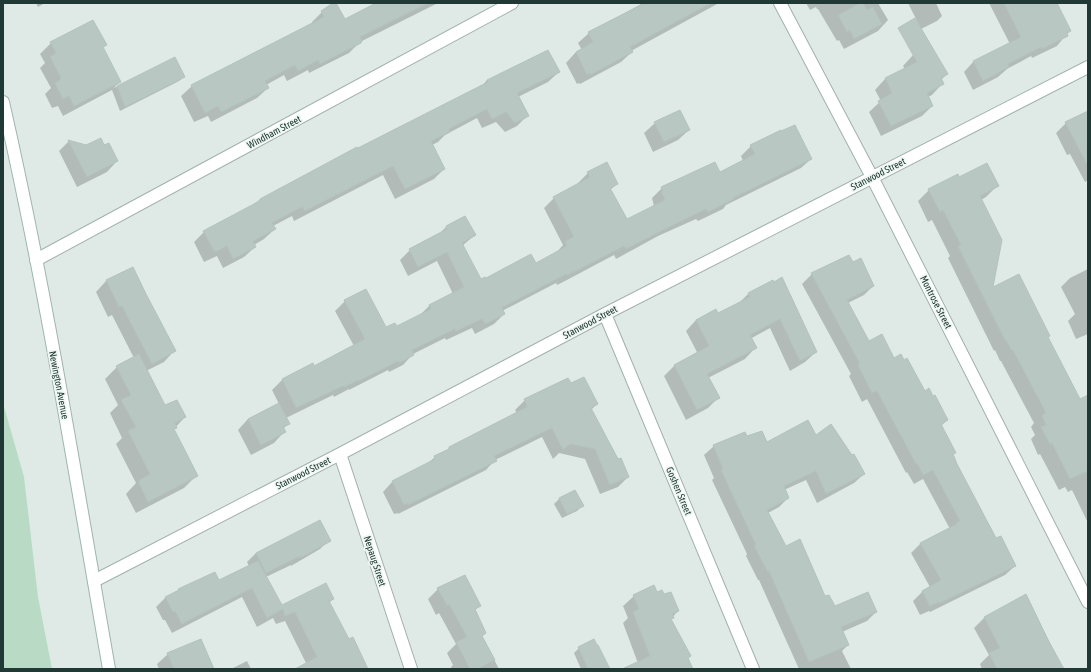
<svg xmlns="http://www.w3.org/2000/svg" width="1091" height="672" font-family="'Asap Condensed',sans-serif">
<rect width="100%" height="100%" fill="#dfeae6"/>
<path fill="#b9dac4" d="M3,403L24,477L38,597L52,669H3Z"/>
<path fill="#0003" d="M36,3H45L38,7Z
M378,3H438L360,42L349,53L309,73L308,70L287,81L284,75L266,85L268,88L257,98L211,122L208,116L194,122L181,96L192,86L312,24V22L322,12L344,20Z
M643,3H719L631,51L632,52L621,62L580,84L579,83L577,84L566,63L576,52L582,50L578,43L589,33Z
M806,3H878L888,20L878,31L844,49L839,40L837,41L818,9H817L816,7L810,10Z
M908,3H936L942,16L937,21L921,29Z
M989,3H1045L1070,30L1057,46L1032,58L1031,56L1007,69L998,77L973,90L964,72L974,61L1010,44Z
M51,43L105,45L103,48L120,81L114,88L175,59L184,76L179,81L120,111L112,90L63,116L58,106L52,108L45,94L51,88L40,68L45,63L40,54Z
M930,46L947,74L941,80L942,84L932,95L928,97L932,106L922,116L881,136L869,112L881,101L875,90L885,79L905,69L903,66L913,55Z
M559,72L548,82L518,97L527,116L517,126L505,132L496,122L482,128L477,118L445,135L438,142L432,145L444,169L434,179L395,199L383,175L294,221L292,216L273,226L275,229L264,239L254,245L255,247L244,257L223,268L217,256L204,262L194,242L204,232L256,204L260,200L482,86L487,80Z
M1088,112V180L1085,182L1070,154L1067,155L1056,133L1066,123Z
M655,123L689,130L678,140L653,152L644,133Z
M781,131L811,159L801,168L726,205L723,209L698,221L696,219L658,236L616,259L614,255L565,281L557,285L556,283L502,311L504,314L494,324L475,334L472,328L446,340L445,338L413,354L403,365L389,372L388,370L349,390V389L334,397L333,395L286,418L289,423L283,429L284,432L274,443L251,455L238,430L248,419L279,404L272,390L282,380L312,364L314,367L354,346L335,311L345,301L386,329L396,328L419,316L429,306L453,294L437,261L408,276L400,260L410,250L439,234L446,227L465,217L475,235L462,246L480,281L535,264L556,253L563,245L544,208L554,198L579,184L578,183L588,173L617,184L610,190L626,221L654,206L652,198L662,188L720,174L743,161L741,156L751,146Z
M69,141L86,146L117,161L107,172L77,187L59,151Z
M959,179L997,186L986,197L981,200L991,289L1047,337L1080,400L1088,406V523L1072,490L1068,492L1065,487L1059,490L1040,454L1038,455L1031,439L1035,435L1031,427L1034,423L1001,361H1000L995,350L994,351L948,258L950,256L932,220L928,222L918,201L929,190Z
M852,264L873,286L864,295L848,303L869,342L893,359L924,392L947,420L941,426L952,455L996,539L1015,566L1005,575L930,612L929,611L920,615L913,601L923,591L930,587L911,553L921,543L950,529L923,479L914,484L907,472L906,473L867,399L862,402L849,376L851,374L802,284L812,274Z
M133,269L174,351L164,362L146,371L165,407L185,417L173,430L196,476L184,488L136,513L126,494L136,483L116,444L122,438L110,413L118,405L105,379L117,367L134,358L112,315L108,317L96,292L106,281Z
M1088,269V334L1076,339L1068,321L1075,314L1061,287L1070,278Z
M773,281L816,352L805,362L790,371L770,328L750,339L755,348L745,359L708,378L718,398L708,408L686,420L664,376L674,366L698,354L686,331L696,320L715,310L718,315L738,304L749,293Z
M571,385L597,404L591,410L628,477L618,487L600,494L585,459L559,453L553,459L542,437L495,460L486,470L398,514V513L394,514L383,492L392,482L428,463L435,457L446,451L449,448L517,413L515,410L525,400Z
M815,436L864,474L854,483L817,503L806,480L784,490L788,498L779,507L768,513L785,548L834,608L876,612L867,621L842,632L848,645L842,651L851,669H799L759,580H758L746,556L747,554L712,480L714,478L704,455L714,446L747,438L766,444Z
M575,491L582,506L577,511L562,518L554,504L559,499Z
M320,522L329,540L320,549L291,566V565L266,577L281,606L333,599L329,603L360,669H307L308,667L285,621L276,624L273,618L257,627L242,597L172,633L165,620H163L156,607L165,598L176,592L179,589L219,581L249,566L247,562L256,553Z
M438,589L480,605L474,611L485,633L482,636L499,669H452L451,667L453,665L447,653L456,644L439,613L436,615L428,599Z
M657,593L678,611L670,620L690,656L687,659L692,669H637L639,666L623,623L628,618L623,606L634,596Z
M1026,595L1063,669H982L980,664L989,655L974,628L984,618Z
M579,648L598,669H581L574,653Z
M168,654L213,669H159L157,664Z
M247,661L251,669H231Z"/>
<path fill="#b8c7c2" stroke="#b2c3bd" d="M333,3H336L345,19L376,3H428L360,37L362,41L361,43L320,64L318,60L298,71L295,65L265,81L269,88L221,112L218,106L205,113L191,85L324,17L321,11Z
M645,3H711L630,47L633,52L590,75L589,73L587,75L576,52L593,42L588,32Z
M860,3H863L867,10L873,7L882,24L854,39L850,30L847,32L838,15Z
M1004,3H1057L1071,31L1067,33L1068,36L1042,49L1041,47L1008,64L1009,67L983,81L973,61L1021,37Z
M915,18L948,74L941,78L944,84L927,93L933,106L891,126L878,101L892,93L885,78L917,62L898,28Z
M93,20L107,45L103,47L121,82L74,106L69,96L63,99L55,83L60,80V79L61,78L50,57L56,53L50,42Z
M548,50L560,72L517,93L529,116L515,123L506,112L492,119L487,109L449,129L450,132L431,141L445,169L405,189L393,166L305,211L302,207L272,223L276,229L253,241L256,247L233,259L227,246L215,252L203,231L254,204L260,200V199L357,147L358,148L488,82L487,80Z
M175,57L185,77L125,107L117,86Z
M680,110L690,130L664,142L654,122Z
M1088,111V166L1065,122Z
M795,125L812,159L733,198L734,199L708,212L706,209L669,227L626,249L624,246L576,271L567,275L566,274L503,307L502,308L505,314L485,324L482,319L456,331L455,329L412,350L414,355L399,363L398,361L359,381V380L344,387L343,386L296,408L282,379L313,363L314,366L365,339L344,300L366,289L386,327L395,323L397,326L431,309L429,305L464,287L447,252L418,267L409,249L447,229L446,226L465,216L476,235L462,243L481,279L485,277L486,278L531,254L536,263L567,246L565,241L574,237L553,197L590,177L587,172L607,162L618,184L610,188L627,219L665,200L661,192L663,191L661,187L715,162L720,172L755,154L750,145L781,130V131Z
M101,138L104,145L109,143L118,161L87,177L68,140L86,145Z
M987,163L999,186L980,196L1002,240L993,287L1019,274L1050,336L1048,337L1080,399L1088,395V471L1070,479L1052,443L1050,444L1041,427L1046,425L1042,415L1046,413L1013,350L1012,351L1006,340H1005L958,246L961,245L943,210L940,212L928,189L958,174L959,177Z
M849,255L853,262L861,258L874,286L847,300L869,341L882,334L894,358L901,354L904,360L907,358L925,391L929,388L933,396L935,395L948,420L941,424L956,453L953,454L957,464L996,538L1001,536L1016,566L940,603L939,602L930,606L922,591L941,580L920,543L957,524L956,523L960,521L933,470L923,475L917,463L916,464L877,391L872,393L858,365L860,364L811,273Z
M133,267L146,294L176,351L152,364L122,306L119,307L106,280Z
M782,277L817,352L800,361L780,319L750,335L757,348L707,374L720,398L697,410L674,365L709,346L696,320L716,309L718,313L750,297L748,293L773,280L774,282Z
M139,354L165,405L177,400L186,417L175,423L177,428L174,429L198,476L148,502L138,481L150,474L128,431L136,427L121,400L131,395L116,366Z
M584,377L598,404L591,408L618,459L621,458L629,477L610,485L595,449L570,444L563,450L552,428L494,456L497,461L408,505V503L404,505L392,481L435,459L434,456L449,449V447L527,407V406L524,399L568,378L571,383Z
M279,403L290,424L283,427L286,432L261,445L248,419Z
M808,420L816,435L831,424L852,455L854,454L865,474L826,494L816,471L784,486L789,498L767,510L786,546L800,539L825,596L829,595L835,606L868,592L877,612L841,627L849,645L809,662L769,571L768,572L754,546L756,545L721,470L723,469L713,445L745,432L747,436L762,431L767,442Z
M575,490L584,506L567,514L559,498Z
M320,520L331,541L300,558V556L266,573L256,553Z
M258,561L282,605L326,583L334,599L329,601L349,639L353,637L368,669H295L317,657L295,612L285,616L283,609L267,618L252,588L182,624L175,611L173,612L165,597L179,590L178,589L215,572L219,580Z
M465,575L481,606L475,609L486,633L482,636L495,660L477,669H470L456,642L467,637L449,604L447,605L437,588Z
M654,585L657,592L662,590L664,594L671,592L679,611L672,614L674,618L671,619L691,656L688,658L693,669H622L650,656L633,612L639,609L633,595Z
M1026,594L1048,640L1064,669H997L989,653L1000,648L984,617Z
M201,639L214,669H174L167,653Z
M594,639L597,645H598L610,669H588L578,647Z"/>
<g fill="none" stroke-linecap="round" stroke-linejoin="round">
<defs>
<path id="minor" d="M780,3L872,177L1088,602
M36,260L512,3
M605,314L753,669
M340,454L411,669
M94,581L340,454L605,314L1088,67"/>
<path id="secondary" d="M3,102C46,290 76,480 109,669"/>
</defs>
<use href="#minor" stroke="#a2b1ad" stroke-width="14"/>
<use href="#secondary" stroke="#9fb5ae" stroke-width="14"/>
<use href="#minor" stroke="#fff" stroke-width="12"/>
<use href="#secondary" stroke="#fff" stroke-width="12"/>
</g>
<g text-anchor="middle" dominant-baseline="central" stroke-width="3.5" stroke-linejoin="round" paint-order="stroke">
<g font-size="10" fill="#213934" stroke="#eff7f3">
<text transform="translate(274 132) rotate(-28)">Windham Street</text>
<text transform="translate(878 174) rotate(-27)">Stanwood Street</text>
<text transform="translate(936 302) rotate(63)">Montrose Street</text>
<text transform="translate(590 322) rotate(-28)">Stanwood Street</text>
<text transform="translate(59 385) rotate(79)">Newington Avenue</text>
<text transform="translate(303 473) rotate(-27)">Stanwood Street</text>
<text transform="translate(679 491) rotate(67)">Goshen Street</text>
<text transform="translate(375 561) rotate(72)">Nepaug Street</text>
</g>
</g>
<rect width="1091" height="672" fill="none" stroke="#213934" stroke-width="8"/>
</svg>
